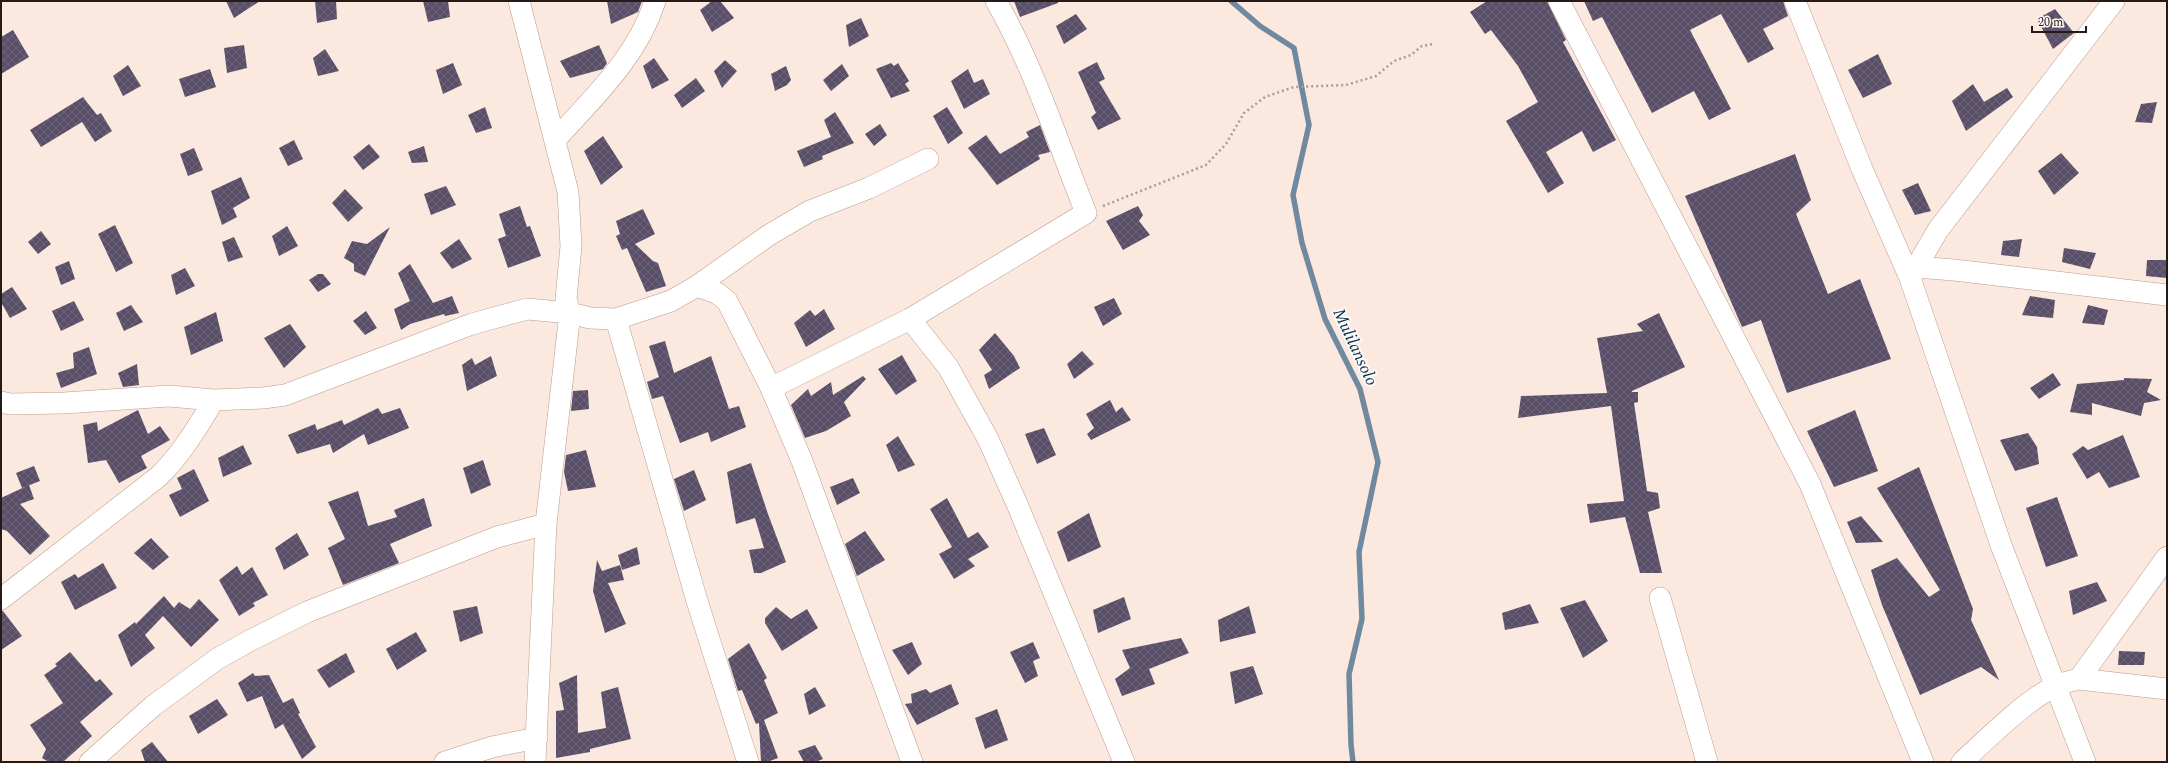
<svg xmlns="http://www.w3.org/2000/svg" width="2168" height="763" font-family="Spectral,serif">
<defs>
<pattern id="building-cross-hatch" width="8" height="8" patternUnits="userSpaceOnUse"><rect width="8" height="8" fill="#594f68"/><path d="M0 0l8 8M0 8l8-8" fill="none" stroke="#6d6478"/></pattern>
</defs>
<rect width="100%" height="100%" fill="#fbe8df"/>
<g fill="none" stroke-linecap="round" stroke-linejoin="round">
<path stroke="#6f899e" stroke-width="5.5" d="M1231,1L1260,26L1294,48L1309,125L1293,195L1302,243L1325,319L1360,389L1378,462L1359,552L1362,619L1349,674L1351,745L1353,762"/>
</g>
<path fill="url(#building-cross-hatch)" d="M226,1H260L234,18Z
M315,1H336L337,19L317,23Z
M423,1H448L450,17L428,22Z
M607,1H642L638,12L611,24Z
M712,1H720L734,18L712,32L700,10Z
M1014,1H1058V3L1020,17Z
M1487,1H1547L1566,40L1563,42L1616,140L1593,152L1582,131L1546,152L1564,183L1548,193L1506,121L1538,102L1518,66L1491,30L1485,34L1470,12Z
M1584,1H1783L1788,16L1763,29L1774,49L1748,63L1721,14L1690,30L1731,109L1709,120L1694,91L1652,113L1602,17L1593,21Z
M2055,9L2074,33L2053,49L2037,19Z
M1076,14L1087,29L1064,44L1056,26Z
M861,18L869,36L849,47L846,25Z
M13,30L29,57L1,74V37Z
M244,45L247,68L227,73L224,48Z
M599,45L607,63L603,69L570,78L560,61Z
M325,49L339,71L318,76L313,58Z
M1878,54L1892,84L1863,98L1848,70Z
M654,58L669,80L652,89L643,66Z
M725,60L737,71L722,88L714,71Z
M1097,62L1105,79L1099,82L1121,119L1098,130L1091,117L1096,113L1078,72Z
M453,63L462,85L443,94L436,70Z
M891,63L894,66L898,63L909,81L905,84L910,91L891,98L876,69Z
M842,64L849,76L831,91L823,80Z
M128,65L141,86L123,96L113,76Z
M786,66L791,80L787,85L775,91L771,74Z
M210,69L216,87L185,97L179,79Z
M968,69L974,83L983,79L990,94L964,109L951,81Z
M696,78L705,91L682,108L674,95Z
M1973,84L1984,102L2007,88L2013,97L1966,131L1952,101Z
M83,97L97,115L101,113L112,131L95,142L82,122L41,147L30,130Z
M2157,102L2152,123L2135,122L2141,104Z
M485,107L492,128L476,133L468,115Z
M947,107L963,133L948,144L933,116Z
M835,112L854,143L822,156L823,159L804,167L797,151L831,137L824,120Z
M880,124L887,135L874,146L865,134Z
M1040,125L1050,152L1038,155L1040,159L997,185L968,148L986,135L1000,154L1029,137L1026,132Z
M603,136L623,167L601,185L584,151Z
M294,140L303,159L288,166L279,148Z
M369,144L380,157L363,170L353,157Z
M424,146L428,162L412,163L408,152Z
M194,148L203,170L188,176L180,154Z
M2061,153L2079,173L2054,195L2038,171Z
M1795,154L1811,200L1796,214L1828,294L1860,279L1891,359L1787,393L1761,320L1742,327L1685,196Z
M241,177L250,198L233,208L237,217L222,225L211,191Z
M1918,183L1931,211L1915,215L1902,190Z
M446,186L456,205L431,215L424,194Z
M345,189L363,208L348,222L332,203Z
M520,206L527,227L530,226L541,256L508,268L498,239L506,236L499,214Z
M1138,206L1143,215L1139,221L1150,235L1123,250L1106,221Z
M643,209L655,234L635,244L653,261L658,263L666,286L646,292L627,248L622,250L616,236L620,234L616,221Z
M115,225L133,263L116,272L98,234Z
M287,226L298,246L279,256L272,236Z
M390,227L365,276L354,271V264L344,258L352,241L367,244Z
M41,231L51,244L38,254L28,242Z
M234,237L243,257L228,262L222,242Z
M459,239L472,259L452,269L440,253Z
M2022,239L2019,257L2001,255L2003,241Z
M2064,248L2096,253L2090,269L2062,262Z
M2147,260H2167V278L2146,276Z
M69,261L75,279L61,285L55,267Z
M410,264L433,303L452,296L459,313L445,316L444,314L410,324L401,330L394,309L410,301L398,273Z
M185,268L195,286L176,295L171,275Z
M318,274H323L331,284L318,292L309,280Z
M12,287L27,309L10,318L1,302V294Z
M2030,296L2055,300L2053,318L2022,315Z
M1114,298L1122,314L1103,326L1094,307Z
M74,301L84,320L61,331L52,311Z
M131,305L143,322L124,331L116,313Z
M2088,305L2108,310L2104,325L2082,323Z
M824,309L835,329L806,347L794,323L810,310L815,316Z
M366,311L377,328L365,335L353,321Z
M216,312L223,341L191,355L184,327Z
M1659,313L1685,367L1632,391V392H1638V402L1634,403L1647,491L1658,493L1660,508L1648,512L1662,573H1640L1625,517L1590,523L1587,504L1624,501L1611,406L1518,418L1521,396L1607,393L1597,338L1643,331L1637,324Z
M290,324L306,347L284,368L264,338Z
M995,333L1014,356L1020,368L989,389L984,375L992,370L979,350Z
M665,341L674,373L711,356L729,409L739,406L746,427L711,442L708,432L680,443L663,396L652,399L647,382L659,377L649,346Z
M89,347L97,374L61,388L56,373L74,368L73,353Z
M1082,351L1094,364L1074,379L1067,364Z
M902,355L917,381L896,395L878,369Z
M491,356L497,376L467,391L462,365L472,358L475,365Z
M137,364L139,385L123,387L118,373Z
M2053,373L2061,385L2039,399L2030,388Z
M863,376L866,379L844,402L851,416L826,431L805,438L791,405L808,389L811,396L831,382L833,395Z
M2124,378L2152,379L2147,392L2161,400L2144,403L2141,416L2092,403V415L2070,412L2077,384L2124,380Z
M588,390L589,409L571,411L573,391Z
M1110,400L1116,412L1122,407L1131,420L1091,440L1087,434L1094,428L1086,414Z
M378,408L382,414L400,408L409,428L368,445L364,434L333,453L330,444L297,454L288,435L315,424L317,430L342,420L344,425Z
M138,410L148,434L160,426L170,440L141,456L147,468L119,483L106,460L88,463L83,425L97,422L98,431Z
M1855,410L1878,471L1834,487L1807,431Z
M1044,428L1056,455L1037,464L1025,434Z
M2028,433L2037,447L2039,464L2015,471L2000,440Z
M2123,435L2140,477L2109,488L2099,472L2087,479L2072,454L2083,446L2088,450Z
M898,436L915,465L898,472L886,445Z
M243,445L252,464L223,477L218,458Z
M586,450L596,487L568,491L564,472L566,455Z
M483,460L491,485L471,494L463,468Z
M751,463L768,514L786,562L761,573H754L749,550L764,548L755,518L736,524L727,472Z
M34,466L40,481L22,488L16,473Z
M1919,467L1973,609L1971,620L1999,680L1981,667L1920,695L1882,605L1871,570L1897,558L1929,597L1940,590L1877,488Z
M194,469L209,501L180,517L169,495L182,489L177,478Z
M694,470L706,500L684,511L674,479Z
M853,478L860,493L837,505L830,487Z
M29,485L34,499L20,504L50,536L30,555L7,531L1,529V498Z
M358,491L368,526L397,517L394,510L424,498L432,526L390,544L399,563L343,585L328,548L345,539L328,502Z
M2057,497L2078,556L2046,567L2026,508Z
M947,498L968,538L978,532L989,547L968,559L975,566L954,579L939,554L952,547L930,509Z
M1089,513L1101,547L1068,562L1057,532Z
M1861,516L1883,542L1856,543L1847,522Z
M865,531L885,560L857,576L845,544Z
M297,533L309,555L284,570L275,548Z
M151,538L169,557L153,570L134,553Z
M637,547L640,564L622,570L618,555Z
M597,560L602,571L620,565L624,580L608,583L626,624L605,633L593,591Z
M103,563L117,588L75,610L61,582L75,574L78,578Z
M237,566L242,575L252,567L268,595L253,603L255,606L239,616L219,580Z
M2097,582L2107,601L2073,615L2069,591Z
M164,596L174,608L179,602L190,609L199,599L219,620L191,647L163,616L145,635L155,648L131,667L118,635L135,622L136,624Z
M1124,597L1131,619L1098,633L1093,610Z
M1585,600L1608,641L1583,658L1560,608Z
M1530,604L1539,623L1505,630L1502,613Z
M477,606L483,633L460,642L453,611Z
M1249,606L1256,633L1220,642L1218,620Z
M776,607L791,619L807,609L818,628L782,651L765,623V618Z
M1,611H3L22,636L1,650Z
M416,632L427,651L397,670L386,649Z
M1181,638L1189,653L1149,669L1155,684L1122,696L1115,679L1130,668L1122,650Z
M912,642L922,664L908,675L892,650Z
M1033,642L1040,658L1033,661L1038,676L1025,683L1010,652Z
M749,643L767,678L764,680L778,713L764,720L778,758L767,762H761L759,723L756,724L742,690L738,691L728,659Z
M2119,651L2145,652L2144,665H2118Z
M70,652L96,682L100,679L113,694L80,722L92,736L63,762H49L42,758L46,749L30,725L63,703L44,675L57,666L55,664Z
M346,653L355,672L329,688L317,670Z
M1253,666L1263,694L1235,704L1230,672Z
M253,673L255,676L269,675L283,703L293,698L300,713L298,714L316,747L302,759L283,724L275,729L262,696L247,702L238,683Z
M577,675L578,733L606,728L601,692L618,687L631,739L590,749V752L556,758V711L564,710L559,683Z
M951,684L959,704L917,725L905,704L912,703L911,694L926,689L930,693Z
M815,687L826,706L809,715L804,694Z
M217,699L228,715L198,734L189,716Z
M997,709L1008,740L985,749L975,718Z
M152,742L168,762H145L141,750Z
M815,745L823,759L815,762H804L798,751Z"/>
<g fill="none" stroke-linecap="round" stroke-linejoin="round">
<defs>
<path id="street" d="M519,1L568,192L571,246L566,299L570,313L546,524L535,762
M1559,1L1810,484L1923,762
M1795,1L1862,169L1910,278L2001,545L2085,762
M556,139C594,97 638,56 655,1
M1916,267L1954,270L2167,295
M1910,278L1938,230L2114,1
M697,286L769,235L810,211L869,188L928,159
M616,319L697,601L748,762
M910,319L948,367L988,439L1017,504L1124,762
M771,388L802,461L912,762
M1,402L10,404L64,403L169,396L214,400
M1660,598L1707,762
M1,599L158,477C181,455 197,428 214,400L263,398L285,395L472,324L527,309L570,313L590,318L616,319L671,301L697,286L717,293L727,301L771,388L910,319L1086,213C1058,143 1034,67 996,1
M2079,679L2167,689
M90,762L153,706L217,659L251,640L307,612L497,537L546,524
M445,762L492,747L537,738
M1962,762C1988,738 2024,702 2055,686C2062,683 2071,681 2079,679L2167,557"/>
</defs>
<use href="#street" stroke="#ba9c8e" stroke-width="22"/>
<path stroke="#ab9b93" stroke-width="2.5" stroke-dasharray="2 3" stroke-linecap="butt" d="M1103,206L1206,165L1226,144L1244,113L1265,97L1294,87L1346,85L1376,76L1394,61L1411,55L1422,46L1433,44"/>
<use href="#street" stroke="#fff" stroke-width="21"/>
</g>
<g text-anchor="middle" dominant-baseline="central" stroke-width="4" stroke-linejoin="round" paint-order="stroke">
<g font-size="17" font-style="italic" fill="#003352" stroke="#fff8f5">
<text transform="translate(1355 347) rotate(65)">Mulilansolo</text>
</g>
</g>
<rect width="2168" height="763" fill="none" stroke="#251a15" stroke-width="4"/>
<path d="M2032 26v6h54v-6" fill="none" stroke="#251a15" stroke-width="2"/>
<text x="2038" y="26" font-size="12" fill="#251a15" stroke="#fff8f5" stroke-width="3" paint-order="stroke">20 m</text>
</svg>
